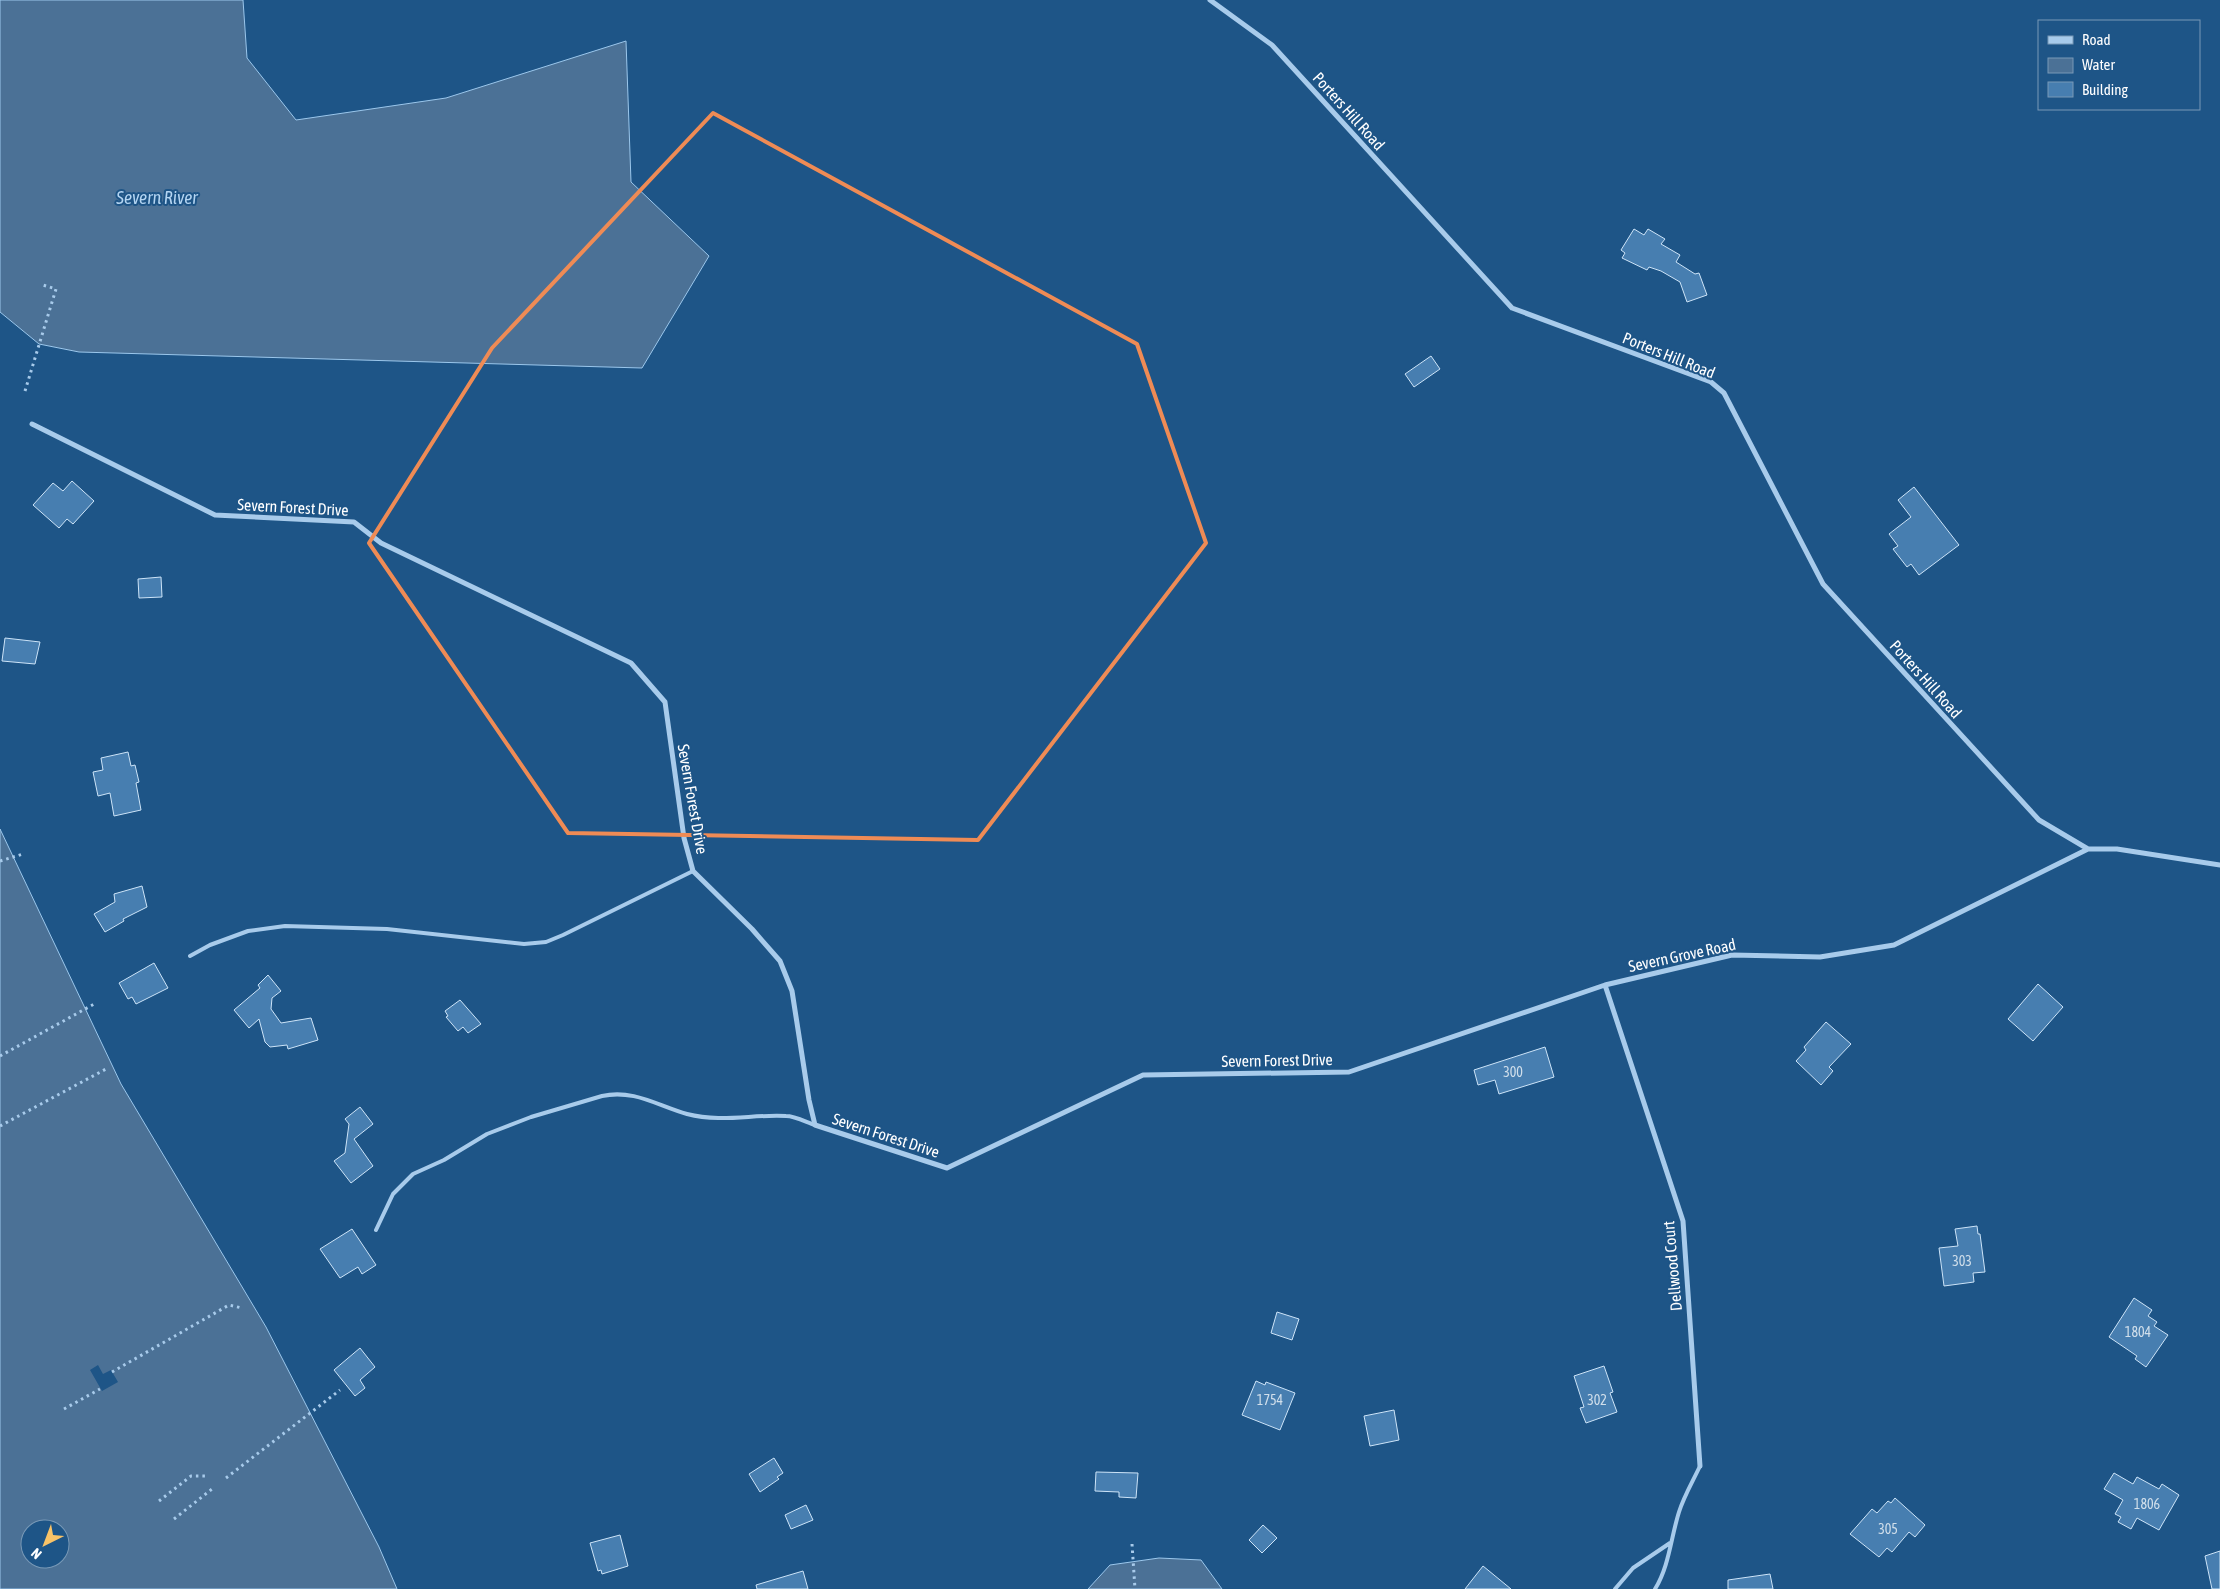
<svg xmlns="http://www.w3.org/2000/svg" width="2220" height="1589" font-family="'Asap Condensed',sans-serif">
<rect width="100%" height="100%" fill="#1e5587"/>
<path fill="#4b7196" stroke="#9bc7ec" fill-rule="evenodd" d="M0,0H243L247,58L296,120L446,98L626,41L631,182L709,256L642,368L79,352L39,344L0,312Z
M0,829L121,1084L266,1327L379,1547L397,1589H0ZM30,1529H60V1559H30Z
M1159,1558L1201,1560L1222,1589H1088L1110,1565Z"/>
<path fill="#1e5587" d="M98,1365L103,1374L111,1370L118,1382L102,1391L90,1370Z"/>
<path fill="#477eb0" stroke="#cde4f8" d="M1634,229L1644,235L1648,229L1665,239L1661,244L1680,255L1676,262L1695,274L1699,273L1707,295L1687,302L1680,282L1661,271L1649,267L1647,270L1622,258L1625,253L1621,250Z
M1431,356L1440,369L1414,387L1405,374Z
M72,481L94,501L73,524L67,519L59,528L33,505L53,483L63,491Z
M1914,487L1959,545L1919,575L1911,564L1907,567L1893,549L1898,546L1889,534L1911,517L1898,500Z
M161,577L162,597L139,598L138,579Z
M5,638L40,642L35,664L2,661Z
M128,752L131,766L135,765L139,782L136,783L141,810L114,816L110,793L98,796L93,772L103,770L101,758Z
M142,886L147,907L123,919L124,921L105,932L94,914L115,902L114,894Z
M154,963L168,988L136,1004L132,997L128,999L119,983Z
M268,975L281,991L272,998L271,1009L281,1023L311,1018L318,1040L288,1049L287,1045L270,1047L265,1042L259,1019L249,1028L234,1010L260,988L258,985Z
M2038,984L2063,1007L2033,1041L2008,1019Z
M460,1000L481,1024L468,1033L463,1027L458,1031L446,1017L448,1016L445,1011Z
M1826,1022L1851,1044L1829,1067L1833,1071L1821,1085L1796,1061L1806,1050L1804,1047Z
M1545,1047L1554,1077L1499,1094L1495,1080L1478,1085L1474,1070Z
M360,1107L373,1124L354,1139L373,1166L351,1183L334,1161L345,1153L349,1124L345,1119Z
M1977,1226L1978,1234H1980L1985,1272L1973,1273L1974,1282L1944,1286L1939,1248L1958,1246L1955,1229Z
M352,1229L376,1265L362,1274L358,1267L340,1278L320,1249Z
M2134,1298L2152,1310L2148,1316L2157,1322L2154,1326L2168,1335L2146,1367L2135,1359L2137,1356L2109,1337Z
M1277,1312L1299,1319L1292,1340L1271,1333Z
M360,1348L375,1367L360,1380L365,1388L355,1396L334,1370Z
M1604,1366L1613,1392L1610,1393L1617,1412L1586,1423L1580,1408L1584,1407L1574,1376Z
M1256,1381L1265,1385L1266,1382L1295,1393L1280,1430L1242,1415Z
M1394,1410L1399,1440L1370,1446L1364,1416Z
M774,1458L783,1473L777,1477L779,1479L760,1492L749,1474Z
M1096,1472L1138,1473L1136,1498L1119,1497V1492L1095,1491Z
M2114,1473L2133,1484L2137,1477L2159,1489L2162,1484L2179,1495L2159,1530L2137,1518L2131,1529L2118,1522L2121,1517L2115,1514L2123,1500L2104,1489Z
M1895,1498L1925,1525L1915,1537L1909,1532L1892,1552L1887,1548L1879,1557L1850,1534L1872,1509L1877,1513L1888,1501L1891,1503Z
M806,1505L813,1520L791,1529L785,1515Z
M1263,1525L1277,1538L1262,1553L1249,1540Z
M620,1535L628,1566L602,1574L601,1570L598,1571L590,1543Z
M2220,1551V1589H2212L2205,1556Z
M1483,1566L1511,1589H1465Z
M803,1571L808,1589H757L756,1585Z
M1770,1574L1773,1589H1728V1580Z"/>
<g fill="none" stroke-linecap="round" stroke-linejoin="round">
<path stroke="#a8cbeb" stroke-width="3" stroke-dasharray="2.5 4" stroke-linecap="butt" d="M25,391L56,289L43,285
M0,861L23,854
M0,1056L96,1003
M0,1126L106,1069
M112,1372L229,1305L242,1308
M64,1409L100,1389
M226,1478L340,1390
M159,1501L191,1476H206
M174,1519L212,1489
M1132,1544L1135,1589"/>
<path stroke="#a8cbeb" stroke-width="4" d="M190,956L210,945L248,931L285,926L387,929L524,944L546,942L563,935L693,871
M376,1230L393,1194L413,1174L444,1160L487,1134L531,1117L602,1096C634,1089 658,1106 687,1114C722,1123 752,1114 786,1116C795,1116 806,1122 815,1125
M1615,1589L1633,1568L1670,1543
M1655,1589C1669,1567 1671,1537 1679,1512C1684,1496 1693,1481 1700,1466"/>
<path stroke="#a8cbeb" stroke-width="5" d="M1210,0L1272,45L1512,308L1711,382L1724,393L1823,584L2039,820L2088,849
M32,424L215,515L354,522L381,543L631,663L665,702L684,838L693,871L752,929L780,961L792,991L809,1100L815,1125L947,1168L1143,1075L1349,1072L1605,985L1732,955L1820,957L1894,945L2088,849H2117L2220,865
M1605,985L1683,1221L1700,1466"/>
</g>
<path fill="none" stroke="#ef8b55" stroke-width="4" stroke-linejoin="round" d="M713,113L1137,344L1206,543L978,840L568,833L369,543L492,348Z"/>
<g text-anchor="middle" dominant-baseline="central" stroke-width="4" stroke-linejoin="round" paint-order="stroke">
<g font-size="14" fill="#d1dfeb">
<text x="1513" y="1072">300</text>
<text x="1962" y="1261">303</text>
<text x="2138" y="1332">1804</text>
<text x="1270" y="1400">1754</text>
<text x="1597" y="1400">302</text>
<text x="2147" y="1504">1806</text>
<text x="1888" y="1529">305</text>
</g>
<g font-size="16" fill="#fff" stroke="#1e5587">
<text transform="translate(1349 111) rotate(48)">Porters Hill Road</text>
<text transform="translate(1669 355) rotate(22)">Porters Hill Road</text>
<text transform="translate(293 507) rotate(3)">Severn Forest Drive</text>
<text transform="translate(1926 679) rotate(48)">Porters Hill Road</text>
<text transform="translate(693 799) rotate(80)">Severn Forest Drive</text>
<text transform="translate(1682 955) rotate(-12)">Severn Grove Road</text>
<text transform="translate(1277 1060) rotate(-1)">Severn Forest Drive</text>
<text transform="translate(886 1135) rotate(18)">Severn Forest Drive</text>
<text transform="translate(1672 1266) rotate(-95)">Dellwood Court</text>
</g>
<g font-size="18" font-style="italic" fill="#b4d5f2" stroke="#1e5587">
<text x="157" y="197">Severn River</text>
</g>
</g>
<rect x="2038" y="20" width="162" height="90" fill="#1e5587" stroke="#7899b7"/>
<rect x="2048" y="36" width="25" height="8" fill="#a8cbeb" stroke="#7899b7"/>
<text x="2082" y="45" font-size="15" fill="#ffffff">Road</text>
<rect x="2048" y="58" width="25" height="15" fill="#4b7196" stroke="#7899b7"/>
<text x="2082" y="70" font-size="15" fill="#ffffff">Water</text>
<rect x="2048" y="82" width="25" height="15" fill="#477eb0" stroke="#7899b7"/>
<text x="2082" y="95" font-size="15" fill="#ffffff">Building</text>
<g transform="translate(45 1544) rotate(222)"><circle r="24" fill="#1e5587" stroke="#7899b7"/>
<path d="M0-4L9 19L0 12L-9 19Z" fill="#f9c367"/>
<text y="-8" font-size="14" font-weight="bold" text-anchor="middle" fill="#ffffff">N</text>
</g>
</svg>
